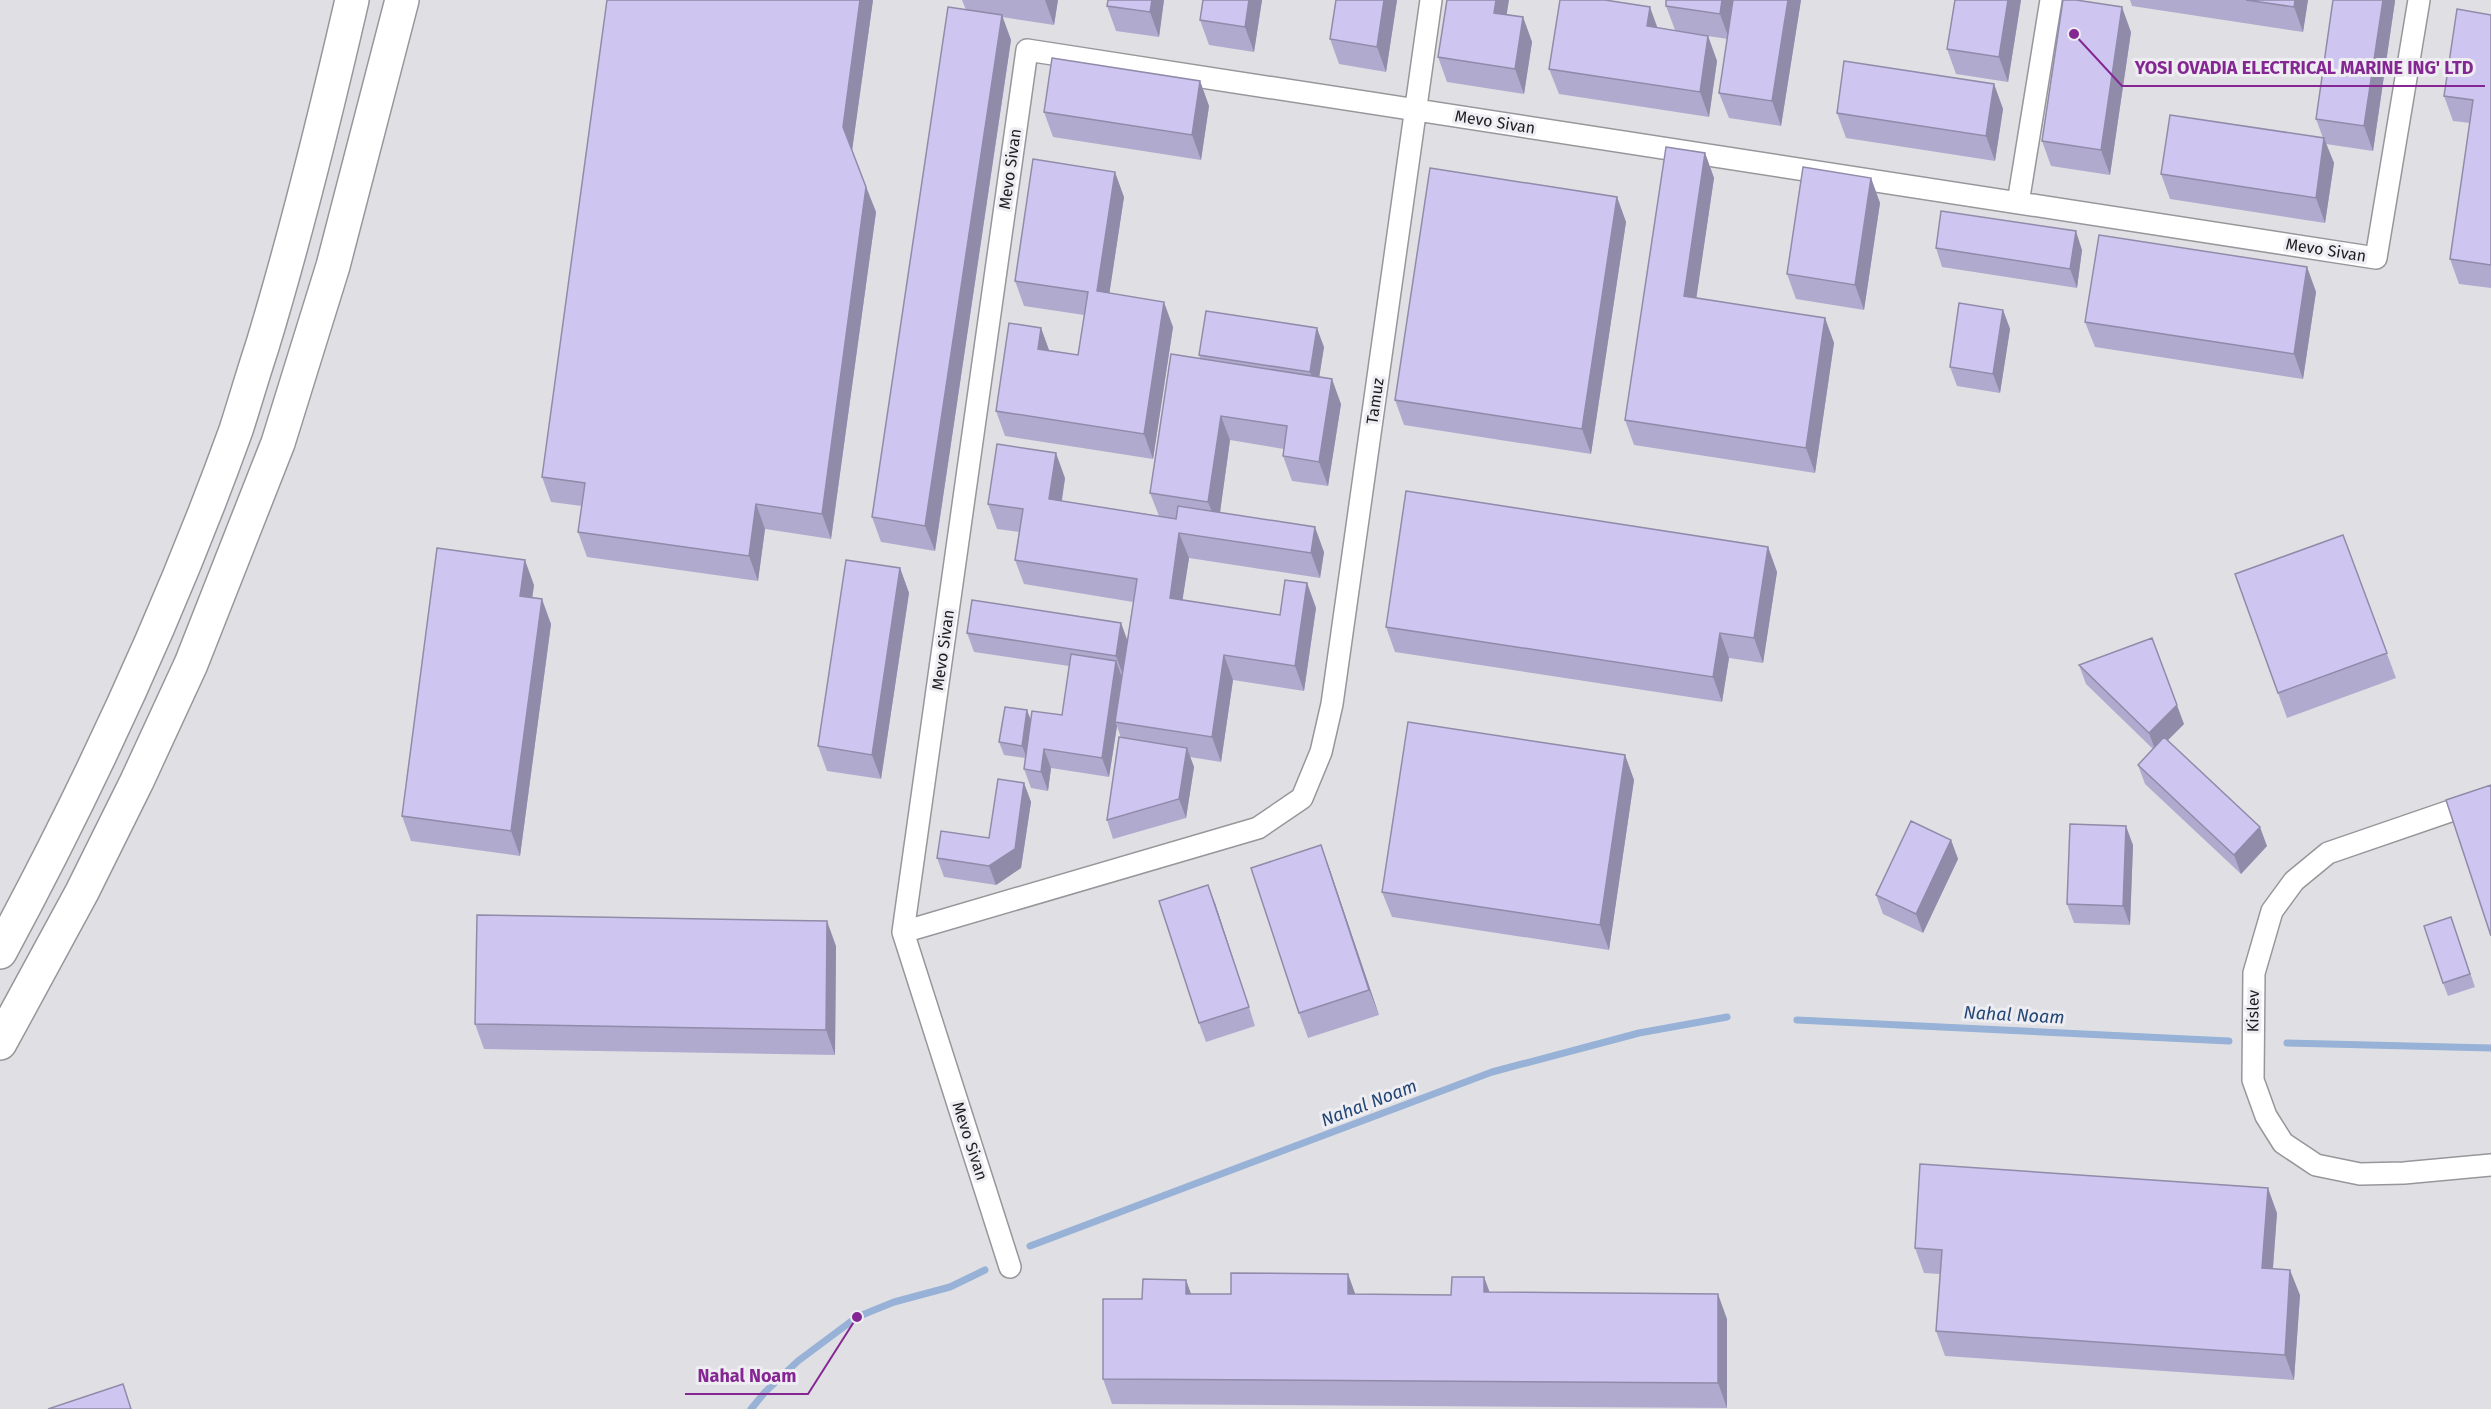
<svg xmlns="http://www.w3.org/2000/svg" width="2491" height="1409" font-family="'Fira Sans',sans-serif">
<rect width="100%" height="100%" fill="#e0e0e4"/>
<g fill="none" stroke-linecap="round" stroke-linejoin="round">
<path stroke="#97b2d6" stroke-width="7" d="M1797,1020L2229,1041
M2287,1043L2491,1048
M1030,1246L1492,1072L1639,1033L1727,1017
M751,1409L765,1392L798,1361L857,1317L894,1302L950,1287L985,1270"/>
<defs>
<path id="minor" d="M2018,203L2051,0
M2491,797L2328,853L2294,881L2272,911L2254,973L2253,1080L2266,1116L2283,1143L2316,1165L2360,1174L2404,1173L2491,1165
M903,932L1258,828L1302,798L1321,752L1332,704L1431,0
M1010,1267L903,932L1027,50L2376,258L2419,0"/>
<path id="trunk" d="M0,952C91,783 171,610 236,430C245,402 253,374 262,347C297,232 325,117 352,0
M0,1043L82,892L137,781L191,664L278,443L333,266L402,0"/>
</defs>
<use href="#minor" stroke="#97969a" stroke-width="24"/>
<use href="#trunk" stroke="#97969a" stroke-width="36"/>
<use href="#minor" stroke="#fff" stroke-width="21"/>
<use href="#trunk" stroke="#fff" stroke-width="33"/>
</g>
<path fill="#b1aacf" d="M873,0L852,150L876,212L831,539L765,529L758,581L587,557L578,532L582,506L551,502L542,477Z
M962,0H1058L1054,25L1002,17L1011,40L935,551L881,542L872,517L966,10Z
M1108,0H1164L1159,37L1116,31L1107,6Z
M1203,0H1262L1254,52L1209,45L1200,20Z
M1336,0H1397L1386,72L1339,64L1330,39Z
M1666,0H1801L1781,126L1729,118L1719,93L1728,39L1708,36L1717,61L1709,117L1559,94L1549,69L1658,28L1675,30L1666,6Z
M1955,0H2021L2008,82L1956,74L1947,49Z
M2130,0H2308L2303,32L2132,6Z
M2395,1L2373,151L2326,144L2334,163L2325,223L2170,199L2161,174L2323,138L2316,119Z
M1507,14L1523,17L1532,42L1524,94L1447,82L1438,57Z
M2491,15V288L2459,284L2450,259L2470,123L2453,121L2444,96Z
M2131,32L2110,175L2051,166L2042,141Z
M1200,81L1209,106L1201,160L1053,137L1044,112Z
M1994,84L2003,109L1995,161L1846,138L1837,113Z
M1705,153L1714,178L1696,298L1825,318L1834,343L1815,473L1634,445L1625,420Z
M1871,178L1880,203L1864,310L1796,299L1787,274Z
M1124,197L1109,293L1173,327L1153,459L1005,436L996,411L1041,328L1049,350L1078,355L1084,315L1024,306L1015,281Z
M1617,197L1626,222L1591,454L1404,425L1395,400Z
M1936,248L2082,250L2077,288L1942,267Z
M2307,267L2316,292L2303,379L2095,347L2085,322Z
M2003,310L2010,329L2000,393L1957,386L1950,367Z
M1324,347L1319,377L1341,404L1328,486L1292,481L1283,456L1284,449L1230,440L1220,512L1324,552L1320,578L1189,558L1182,600L1280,615L1307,583L1316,608L1304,691L1233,680L1221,762L1190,757L1194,767L1186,818L1113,839L1107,820L1121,738L1117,726L1109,777L1051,768L1048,791L1031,788L1024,769L1025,758L1004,755L999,742L1031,720L1062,715L1069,666L974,652L967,633L1121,623L1127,641L1133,602L1024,584L1015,560L1019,532L997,529L988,504L1065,478L1062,501L1159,516L1150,493L1200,358L1199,355Z
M2343,535L2396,678L2287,718L2235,574Z
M1768,547L1777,572L1763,663L1729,658L1722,702L1395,652L1386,627Z
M900,568L909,593L881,779L827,771L818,746Z
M534,585L532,598L551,624L520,856L411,841L402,816Z
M2079,665L2184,724L2168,740L2267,846L2241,874L2145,784L2138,765L2153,749L2086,684Z
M1625,755L1634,780L1609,950L1392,917L1382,892Z
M1024,783L1031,802L1021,868L996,885L944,877L937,858L989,838Z
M1951,840L1958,859L1923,933L1883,914L1876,895Z
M1321,845L1379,1015L1308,1038L1299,1013Z
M2133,845L2130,925L2074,923L2067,904Z
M1215,903L1255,1026L1206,1042L1199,1023Z
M2451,917L2475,987L2448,996L2443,983Z
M836,946L835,1055L484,1049L475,1024Z
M2277,1213L2273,1269L2300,1295L2294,1380L1945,1356L1936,1331L1940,1274L1924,1273L1915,1248Z
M1348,1274L1355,1294L1451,1295L1484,1277L1490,1293L1727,1319V1408L1112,1404L1103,1379L1142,1299L1186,1280L1191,1294H1231Z"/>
<path fill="#908ba9" d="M860,0H873L852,151L843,127Z
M1045,0H1058L1054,25Z
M1152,0H1164L1159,37L1150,12Z
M1249,0H1262L1254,52L1245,27Z
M1384,0H1397L1386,72L1377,47Z
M1496,0H1509L1503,38L1494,13Z
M1722,0H1735L1729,39L1720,14Z
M1788,0H1801L1781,126L1772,101Z
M2008,0H2021L2008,82L1999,57Z
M2295,0H2308L2303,32L2294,7Z
M2383,0H2395V1L2373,151L2364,126Z
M1650,7L1659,32L1647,26Z
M2122,7L2131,32L2110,175L2101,150Z
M1002,15L1011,40L935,551L925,526Z
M1523,17L1532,42L1524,94L1515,69Z
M1708,36L1717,61L1709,117L1700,92Z
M1200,81L1209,106L1201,160L1192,135Z
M1994,84L2003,109L1995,161L1986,136Z
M2324,138L2334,163L2325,223L2316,198Z
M1705,153L1714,178L1693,321L1684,296Z
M1115,172L1124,197L1106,316L1097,291Z
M1871,178L1880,203L1864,310L1855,285Z
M866,187L876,212L831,539L822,514Z
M1617,197L1626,222L1591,454L1582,429Z
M2076,231L2082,250L2077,288L2070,269Z
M2307,267L2316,292L2303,379L2294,354Z
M1164,302L1173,327L1153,459L1144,434Z
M2003,310L2010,329L2000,393L1993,374Z
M1825,318L1834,343L1815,473L1806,448Z
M1041,328L1050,353L1038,349Z
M1317,328L1324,347L1317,391L1310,372Z
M1332,379L1341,404L1328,486L1319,462Z
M1221,416L1230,440L1218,527L1208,502Z
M1056,453L1065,478L1058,524L1049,499Z
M756,504L765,529L758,581L749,556Z
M1315,527L1324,552L1320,578L1311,553Z
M1179,533L1189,558L1179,623L1170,598Z
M1768,547L1777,572L1763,663L1754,638Z
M525,560L534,585L529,621L520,596Z
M900,568L909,593L881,779L872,755Z
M1307,583L1316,608L1304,691L1295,666Z
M542,599L551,624L520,856L511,831Z
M1121,623L1128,642L1123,675L1116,656Z
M1720,633L1729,658L1722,702L1713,677Z
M1224,655L1233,680L1221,762L1212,737Z
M1116,661L1123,680L1115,722L1117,726L1109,777L1102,758Z
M2177,705L2184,724L2156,752L2149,733Z
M1027,710L1032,723L1027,758L1022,746Z
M1187,748L1194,767L1186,818L1179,799Z
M1044,749L1051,768L1048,791L1041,772Z
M1625,755L1634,780L1609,950L1600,925Z
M1024,783L1031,802L1021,868L996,885L989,866Z
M2126,826L2133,845L2130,925L2123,906Z
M2260,827L2267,846L2241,874L2234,855Z
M1951,840L1958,859L1923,933L1916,914Z
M1321,845L1330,870L1379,1015L1369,990Z
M1208,885L1215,903L1255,1026L1249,1007Z
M827,921L836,946L835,1055L826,1030Z
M2268,1188L2277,1213L2271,1293L2262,1268Z
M2290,1270L2300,1295L2294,1380L2285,1355Z
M1348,1274L1357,1299L1348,1294Z
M1484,1277L1493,1302L1484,1292Z
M1186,1280L1195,1305L1186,1294Z
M1718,1294L1727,1319V1408L1718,1383Z"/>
<path fill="#cec6f1" stroke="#908ba9" stroke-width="1.5" d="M607,0H860L843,127L866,187L822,514L756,504L749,556L578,532L585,483L542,477Z
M1108,0H1152L1150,12L1107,6Z
M1203,0H1249L1245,27L1200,20Z
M1336,0H1384L1377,47L1330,39Z
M1447,0H1496L1494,13L1523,17L1515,69L1438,57Z
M1560,0H1605L1650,7L1647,26L1708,36L1700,92L1549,69Z
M1666,0H1722L1720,14L1666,6Z
M1733,0H1788L1772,101L1719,93Z
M1955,0H2008L1999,57L1947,49Z
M2063,0H2076L2122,7L2101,150L2042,141Z
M2246,0H2295L2294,7Z
M2333,0H2383L2364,126L2316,119Z
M948,7L1002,15L925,526L872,517Z
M2457,9L2491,15V265L2450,259L2473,100L2444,96Z
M1052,58L1200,81L1192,135L1044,112Z
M1844,61L1994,84L1986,136L1837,113Z
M2170,115L2324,138L2316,198L2161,174Z
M1666,147L1705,153L1684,296L1825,318L1806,448L1625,420Z
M1033,159L1115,172L1097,291L1164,302L1144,434L996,411L1009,323L1041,328L1038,349L1078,355L1088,292L1015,281Z
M1803,167L1871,178L1855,285L1787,274Z
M1430,168L1617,197L1582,429L1395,400Z
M1941,211L2076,231L2070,269L1936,248Z
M2099,235L2307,267L2294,354L2085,322Z
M1959,303L2003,310L1993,374L1950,367Z
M1206,311L1317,328L1310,372L1199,355Z
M1171,354L1332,379L1319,462L1283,456L1287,426L1221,416L1208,502L1150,493Z
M997,444L1056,453L1049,499L1176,519L1178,506L1315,527L1311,553L1179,533L1170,598L1280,615L1285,580L1307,583L1295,666L1224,655L1212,737L1115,722L1137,579L1015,560L1023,509L988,504Z
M1406,491L1768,547L1754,638L1720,633L1713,677L1386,627Z
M2343,535L2387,653L2278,693L2235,574Z
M437,548L525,560L520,596L542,599L511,831L402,816Z
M846,560L900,568L872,755L818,746Z
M972,600L1121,623L1116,656L967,633Z
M2152,638L2177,705L2149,733L2079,665Z
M1071,654L1116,661L1102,758L1044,749L1041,772L1024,769L1032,711L1062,715Z
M1005,707L1027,710L1022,746L999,742Z
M1408,722L1625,755L1600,925L1382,892Z
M1119,737L1187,748L1179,799L1107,820Z
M2164,737L2260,827L2234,855L2138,765Z
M998,779L1024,783L1015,849L989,866L937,858L941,831L989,838Z
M2491,785V936L2446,800Z
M1911,821L1951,840L1916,914L1876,895Z
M2070,824L2126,826L2123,906L2067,904Z
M1321,845L1369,990L1299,1013L1251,868Z
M1208,885L1249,1007L1199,1023L1159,901Z
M477,915L827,921L826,1030L475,1024Z
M2451,917L2470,974L2443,983L2424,926Z
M1920,1164L2268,1188L2262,1268L2290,1270L2285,1355L1936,1331L1942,1250L1915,1248Z
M1231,1273L1348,1274V1294L1451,1295L1452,1277H1484V1292L1718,1294V1383L1103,1379V1299H1142L1143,1279L1186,1280V1294H1231Z
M123,1384L131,1409H48Z"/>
<g text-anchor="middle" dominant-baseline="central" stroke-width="6" stroke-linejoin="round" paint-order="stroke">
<g font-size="16" fill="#1d1c1e" stroke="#eeedf2">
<text transform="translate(1495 122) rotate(9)">Mevo Sivan</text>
<text transform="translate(1010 169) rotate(-82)">Mevo Sivan</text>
<text transform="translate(2326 250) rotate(9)">Mevo Sivan</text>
<text transform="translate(1375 401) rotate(-82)">Tamuz</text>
<text transform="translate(943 650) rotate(-82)">Mevo Sivan</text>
<text transform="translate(2253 1011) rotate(-89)">Kislev</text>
<text transform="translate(970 1141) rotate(72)">Mevo Sivan</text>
</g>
<g font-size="18" font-style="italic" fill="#224675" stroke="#eeedf2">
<text transform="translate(2014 1015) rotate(3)">Nahal Noam</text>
<text transform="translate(1369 1103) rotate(-21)">Nahal Noam</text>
</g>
</g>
<path fill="none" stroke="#842793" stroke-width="2" d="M2074 34L2122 86H2485M857 1317L808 1394H685"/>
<g fill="#842793" stroke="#eeedf2" stroke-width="2">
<circle cx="2074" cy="34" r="6"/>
<circle cx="857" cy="1317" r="6"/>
</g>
<g font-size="18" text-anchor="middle" font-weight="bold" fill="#842793" stroke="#eeedf2" stroke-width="6" stroke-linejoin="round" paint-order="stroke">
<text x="2304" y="74">YOSI OVADIA ELECTRICAL MARINE ING' LTD</text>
<text x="747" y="1382">Nahal Noam</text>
</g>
</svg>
